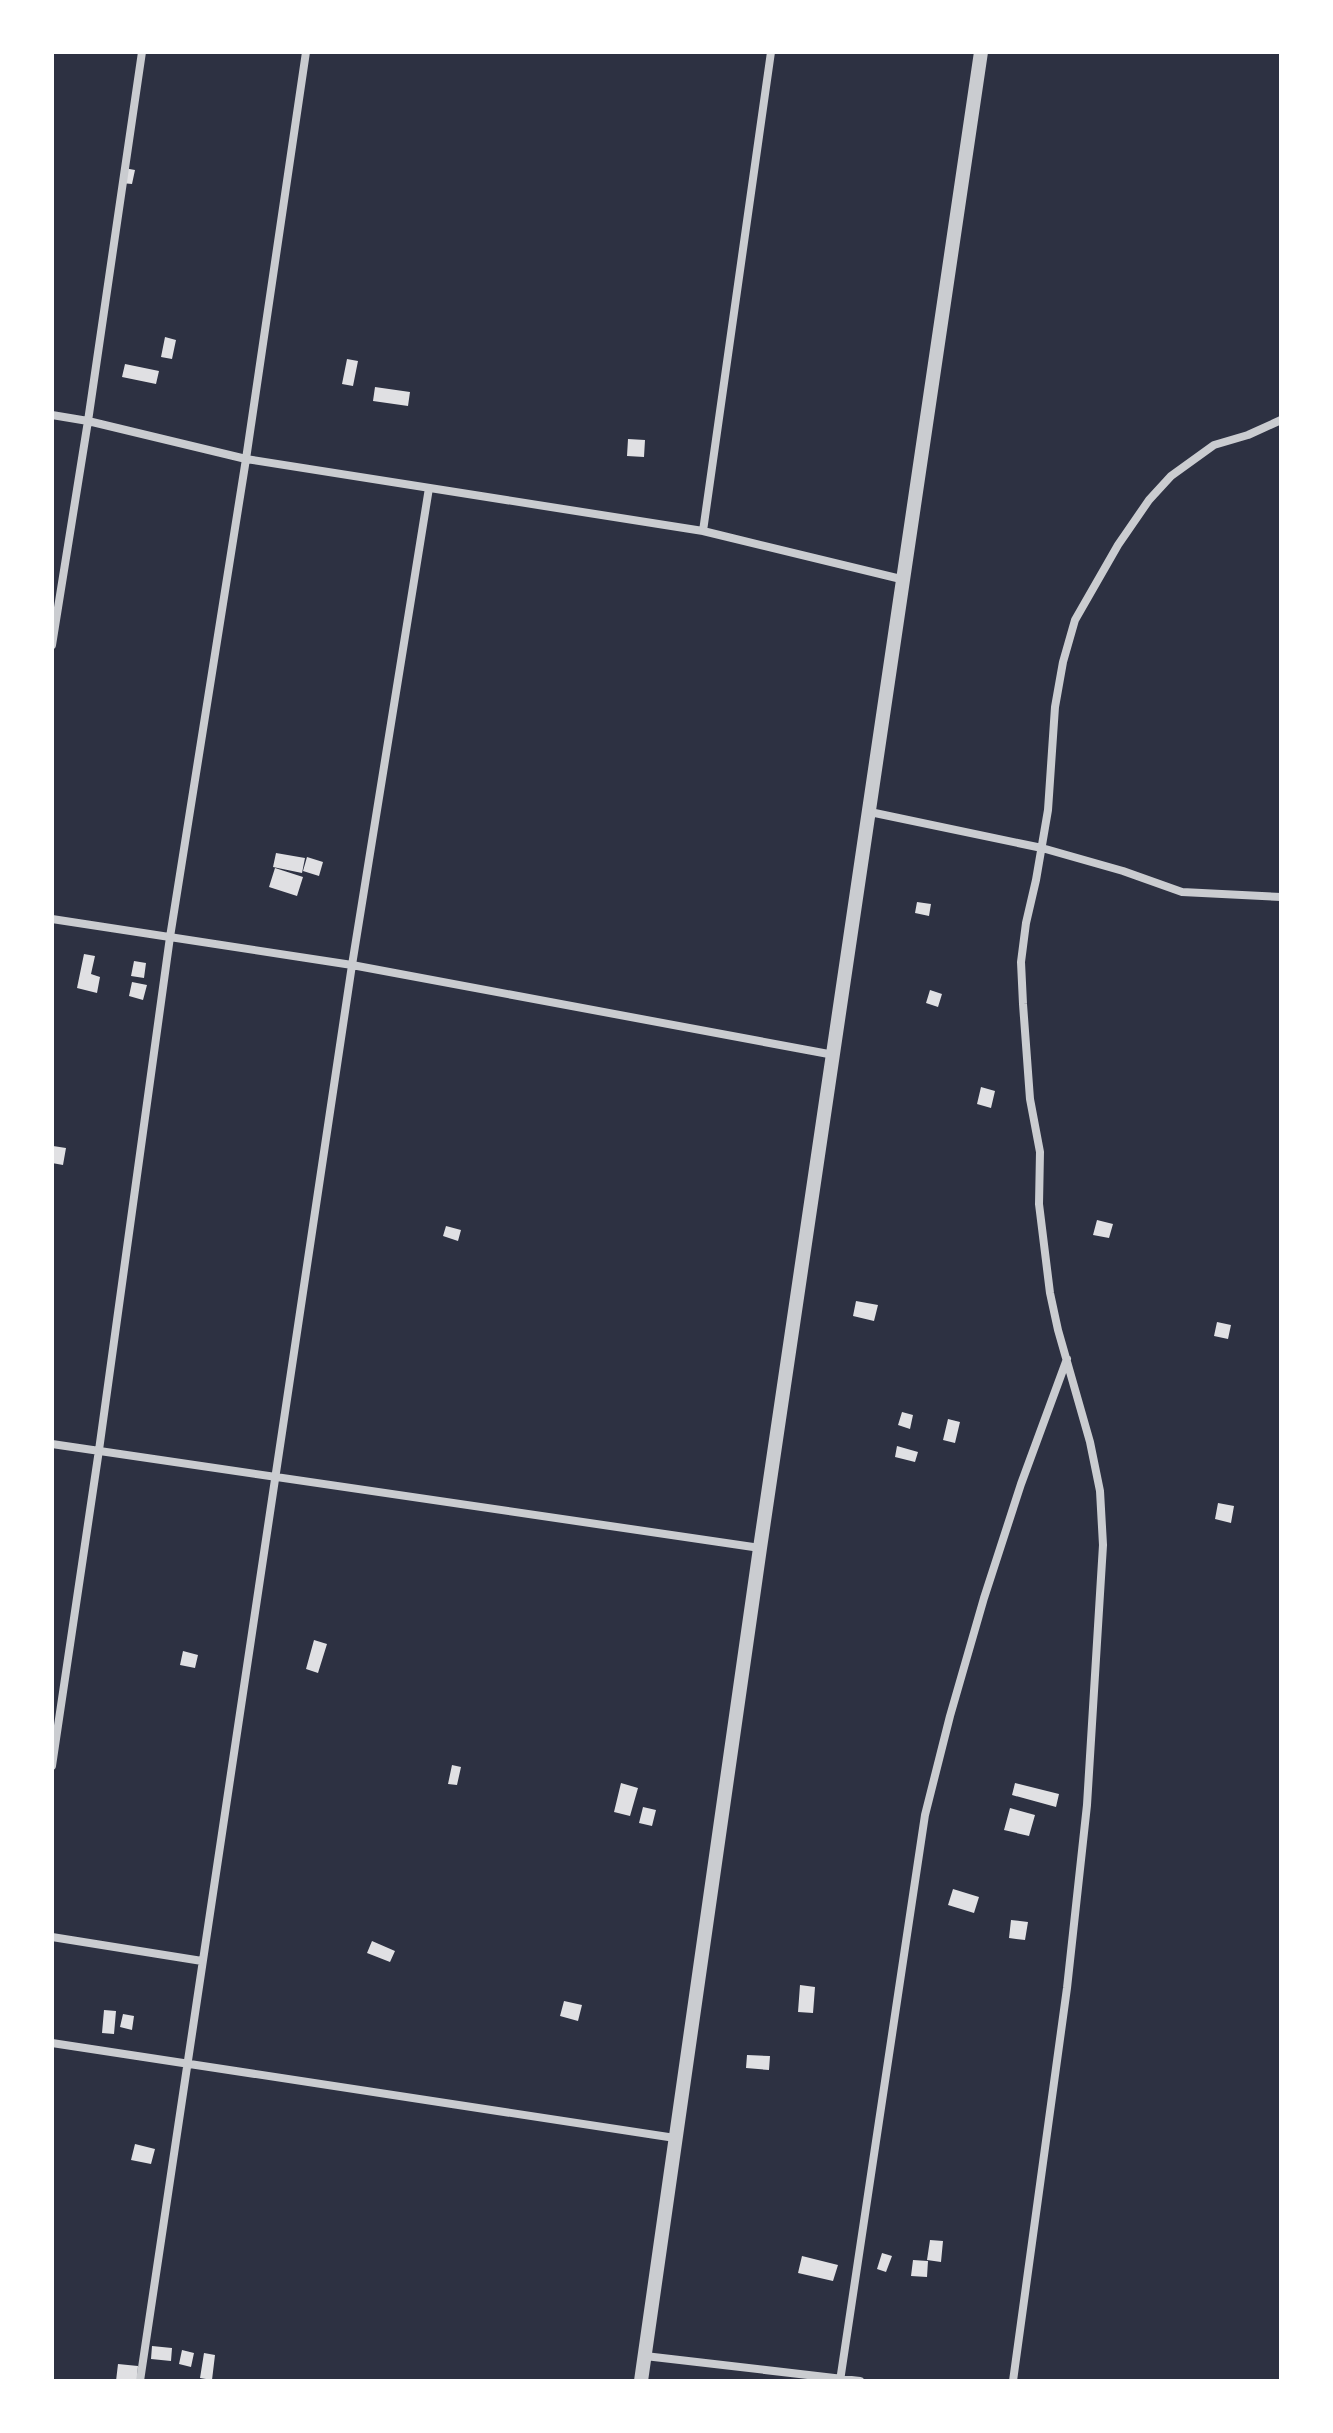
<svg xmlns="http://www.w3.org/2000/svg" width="1333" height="2433" font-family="'Source Serif 4',serif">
<rect width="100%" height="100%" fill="#2d3142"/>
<path fill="#e0e0e3" d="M124,168L135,170L132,184L121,183Z
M165,337L176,340L172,359L161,357Z
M347,359L358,361L353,386L342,384Z
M125,364L159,371L156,384L122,377Z
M375,387L410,392L408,406L373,401Z
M628,439L645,440L644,457L627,456Z
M276,853L305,858L302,873L273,867Z
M307,857L323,862L319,876L303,871Z
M275,868L303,877L297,896L269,887Z
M917,902L931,904L929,916L915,913Z
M84,954L95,956L91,974L100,977L97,993L77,988Z
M134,961L146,963L144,978L131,976Z
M132,982L147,985L143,1000L129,996Z
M930,990L942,994L938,1007L926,1003Z
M981,1087L995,1091L991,1108L977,1104Z
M53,1146L66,1148L63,1165L52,1163Z
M1097,1220L1113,1224L1109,1238L1093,1235Z
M446,1226L461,1230L458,1241L443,1236Z
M856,1301L878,1305L874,1321L853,1316Z
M1217,1322L1231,1325L1228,1339L1214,1336Z
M902,1412L913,1415L910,1429L898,1425Z
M948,1419L960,1422L955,1443L943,1440Z
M897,1446L918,1452L915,1462L895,1457Z
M1218,1503L1234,1506L1231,1523L1215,1519Z
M314,1640L327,1644L318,1673L306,1669Z
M183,1651L198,1655L195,1668L180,1665Z
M452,1765L461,1767L457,1785L448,1784Z
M621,1783L638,1788L630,1816L614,1812Z
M1015,1783L1059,1794L1056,1807L1012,1795Z
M643,1807L656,1810L652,1826L639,1823Z
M1010,1808L1035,1815L1029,1836L1004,1830Z
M953,1889L979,1897L974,1913L948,1905Z
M1011,1920L1028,1922L1025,1940L1009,1938Z
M372,1941L395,1951L390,1962L367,1953Z
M800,1985L815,1987L813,2013L798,2012Z
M564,2001L582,2005L578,2021L560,2016Z
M104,2010L116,2011L114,2034L102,2033Z
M123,2014L134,2016L132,2030L120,2027Z
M747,2055L770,2056L769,2070L746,2068Z
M135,2144L155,2149L151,2164L131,2160Z
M930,2240L943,2241L941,2262L927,2260Z
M882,2253L892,2256L886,2272L877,2269Z
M802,2256L838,2265L833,2281L798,2273Z
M913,2260L928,2261L927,2277L911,2276Z
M152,2346L172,2348L171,2361L151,2359Z
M182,2350L194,2353L191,2367L179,2364Z
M204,2353L215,2355L212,2380L200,2378Z
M118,2364L138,2366L137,2381H116Z"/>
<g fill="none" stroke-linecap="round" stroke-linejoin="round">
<path stroke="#caccd0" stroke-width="8" d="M52,415L88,421L246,459L703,531L905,580
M703,531L771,52
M52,645L88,421L142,52
M870,812L1042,848L1123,871L1182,892L1281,897
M52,919L352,965L834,1055
M52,1444L760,1548
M52,1766L99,1450L170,937L246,459L306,52
M52,1937L202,1961
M52,2043L675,2138
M645,2356L860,2381
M140,2381L352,965L429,488
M840,2381L925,1815L950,1716L984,1598L1021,1484L1067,1359
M1013,2381L1067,1988L1087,1805L1103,1545L1100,1491L1090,1442L1058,1330L1050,1293L1039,1204L1040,1152L1030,1099L1023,1004L1021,962L1026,923L1036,880L1048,810L1055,707L1063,662L1075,620L1118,545L1149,500L1171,476L1214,445L1248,435L1281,420"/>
<path stroke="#caccd0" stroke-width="14" d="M641,2381L760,1548L981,52"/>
</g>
<rect width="1333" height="2433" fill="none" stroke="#ffffff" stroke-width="108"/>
</svg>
